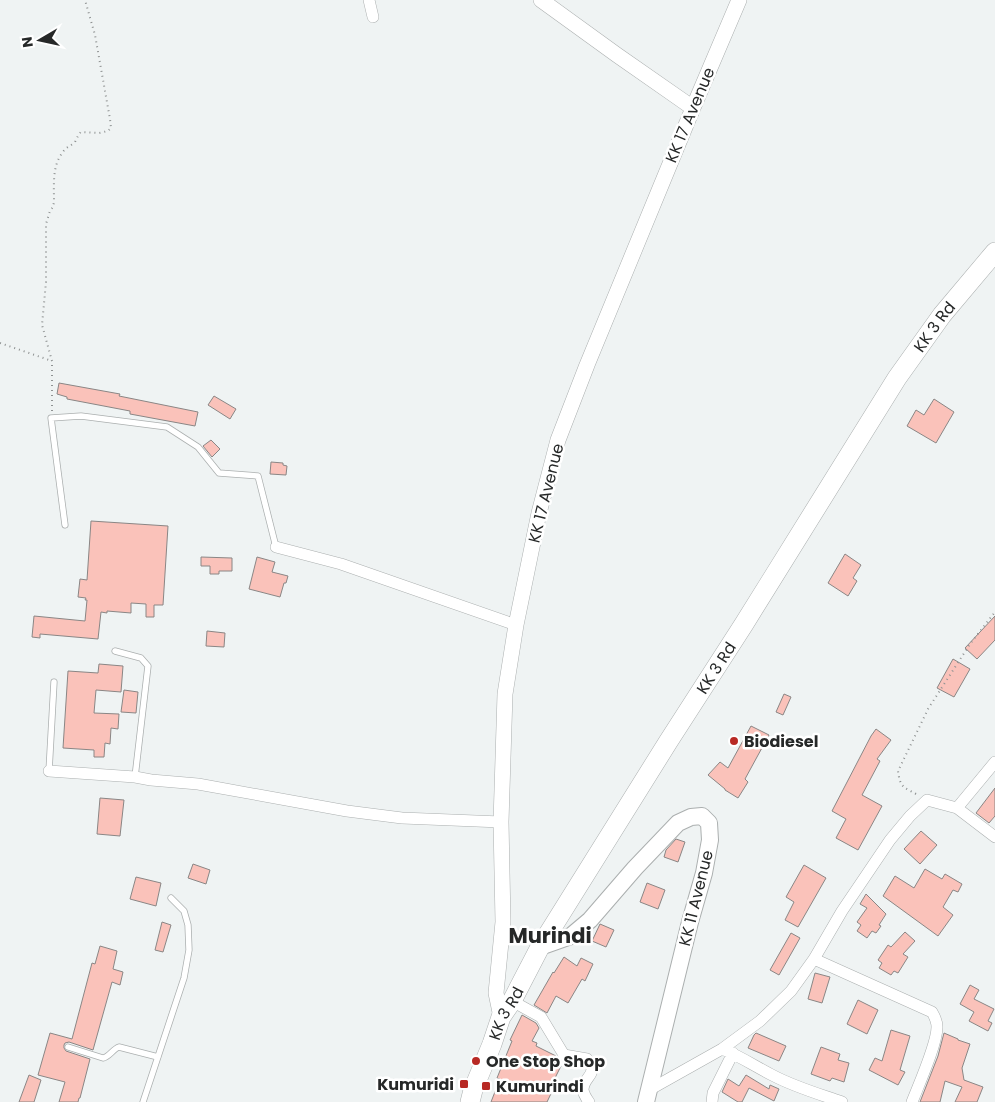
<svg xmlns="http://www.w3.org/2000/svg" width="995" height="1102" font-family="Poppins,sans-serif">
<rect width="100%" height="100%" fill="#eff3f3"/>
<path fill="#fac2ba" stroke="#8a8685" d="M59,383L120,394L119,396L198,412L195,426L130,414V411L67,399V397L57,394Z
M214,396L236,409L230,419L208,405Z
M934,399L954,412L936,443L907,426L916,410L924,415Z
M211,440L220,449L212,457L203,446Z
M271,462L283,463V465L287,466L286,475L270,474Z
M91,521L168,526L163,605H154V617H146V604L131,603V613L107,611V613L101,612L98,639L40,634V638L32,637L34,616L85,621L87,600H85L86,598L78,597L80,579L87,580Z
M845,554L861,565L853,578L857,581L848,596L828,583Z
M201,557L232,558V571H219V574H210V566H201Z
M257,557L275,562L272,572L288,576L286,583H284L280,597L249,589Z
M995,616V640L977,659L965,648Z
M207,631L225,633L224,647L206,646Z
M953,659L970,669L954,697L937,688Z
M99,664L123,666L121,692L96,690L94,713L119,714L118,729L111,728L110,744L105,743L104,757H94V750L63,748L68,671L98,673Z
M124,690L138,692L136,713L121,712Z
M784,694L791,697L783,715L776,712Z
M751,726L769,735L745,779L748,782L738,798L725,790V789L708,775L720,762L728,768Z
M876,729L891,740L877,759L880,761L862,795L882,806L858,850L836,838L846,819L832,811L871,736Z
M995,788V816L989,823L976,813Z
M100,798L124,800L120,836L97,834Z
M921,831L937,845L920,864L904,849Z
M676,839L685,842L678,862L664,857L666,850Z
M193,864L210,870L206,884L188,878Z
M804,865L826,878L798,927L785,920L794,902L786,897Z
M925,869L942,879L945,874L962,884L958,892L953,890L943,907L953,915L938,936L883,896L895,876L914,888Z
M136,877L161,883L156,906L130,899Z
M647,883L665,890L658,909L640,902Z
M866,894L886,914L879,925L881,926L876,933L872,931L867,938L857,931L861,925L857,922L867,908L860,904Z
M162,922L171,925L163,952L155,950Z
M600,924L614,930L606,947L592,941Z
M905,932L915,941L903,954L908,957L898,973L894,971L891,975L879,968L882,963L878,960L888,945L891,947Z
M791,933L800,938L779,975L770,970Z
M100,946L117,951L113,969L123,972L120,985L112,982L93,1050L69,1042L65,1043L64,1045V1048L66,1051L90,1059L80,1098H79L78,1102H59L65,1082L38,1075L50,1033L72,1039L92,963L95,964Z
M564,957L577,966L581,958L593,964L585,981L582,979L568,1003L556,996L547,1013L534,1005L553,972L554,973Z
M815,973L830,977L822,1003L808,999Z
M970,985L979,990L974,999L994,1009L988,1021L992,1023L988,1031L969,1021L974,1012L960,1004Z
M858,1000L878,1010L867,1034L847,1024Z
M522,1015L536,1023L539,1028L532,1041L537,1043L536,1046L556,1056L557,1058L554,1062L561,1066L554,1080L557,1081L547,1102H491L500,1079L497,1078L512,1041L510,1040Z
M891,1030L910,1036L900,1070L905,1072L898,1085L869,1070L875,1058L882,1061Z
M756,1033L786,1046L779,1061L748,1048L754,1035Z
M944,1033L958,1039V1040L970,1044L962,1068L964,1080L983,1087L977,1102H955L962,1087L945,1081L940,1102H920L938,1056Z
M821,1047L840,1054L838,1060L849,1063L844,1082L832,1078L830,1081L811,1074Z
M29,1075L41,1080L34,1102H19Z
M746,1075L769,1089L770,1085L779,1089L774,1101L749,1088L742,1102H738L722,1092L728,1079L739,1086Z"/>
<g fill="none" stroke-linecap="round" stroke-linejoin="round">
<defs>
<path id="service" d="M65,525L51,418L81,416L167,427L198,447L219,473L258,476L276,547
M115,651L141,658L148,666L135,777
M49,771L54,682
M68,1047L103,1058C109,1057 113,1049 119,1047L158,1057
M143,1102L184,978L189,950L188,925L184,911L171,898"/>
<path id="minor" d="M369,0L373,17
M276,547L341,564L516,625
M49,771L135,777L151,780L198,784L347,811L402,818L501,822
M957,808L995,762
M814,959L932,1012C935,1017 937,1021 937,1027C937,1044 919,1084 912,1102
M512,1001L541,1017L564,1055L587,1059C600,1075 583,1076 583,1090C584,1095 586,1098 589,1102
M722,1049C740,1056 756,1067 774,1076C795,1087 819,1094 842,1102
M649,1090L722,1049L760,1021L791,991L814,959L842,911L890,840L910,816L927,800L957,808L995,837
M712,1102L713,1093L733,1053"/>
<path id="tertiary" d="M541,0L617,55L693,108
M501,1017L496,993L503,922L501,822L505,694L516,625L539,513L558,440L587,365L693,108L739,0"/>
<path id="secondary" d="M540,947L571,936L590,920L635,868L678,823L691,817L702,816L709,823L710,840L704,873L690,922L646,1102"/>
<g id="trunk">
<path id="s1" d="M470,1102L473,1090L492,1044L501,1017L512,1001L540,947L668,742L744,624L897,378L942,315L995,252"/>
</g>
</defs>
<use href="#service" stroke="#abafaf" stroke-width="7"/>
<use href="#minor" stroke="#abafaf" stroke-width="12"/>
<use href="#tertiary" stroke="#abafaf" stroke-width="16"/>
<use href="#secondary" stroke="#abafaf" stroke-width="18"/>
<use href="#trunk" stroke="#abafaf" stroke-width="20"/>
<path stroke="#8f9292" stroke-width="2" stroke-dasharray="1 4" stroke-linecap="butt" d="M0,343L52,361
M52,411V361L42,325L46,282V224L50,211L53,207L54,202C54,185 52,165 63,152C66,147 71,146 75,142C77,138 78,135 81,132L99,133L108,131L111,128L110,119L95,35L85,0
M916,794C903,787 900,787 898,771L928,709L970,644L995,612"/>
<use href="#service" stroke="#fff" stroke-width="5.5"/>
<use href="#minor" stroke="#fff" stroke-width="11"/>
<use href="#tertiary" stroke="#fff" stroke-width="15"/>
<use href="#secondary" stroke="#fff" stroke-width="16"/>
<use href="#trunk" stroke="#fff" stroke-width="19"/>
</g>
<g fill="#b82924" stroke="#fff" stroke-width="2">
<circle cx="734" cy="741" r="5"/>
<circle cx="476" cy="1061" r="5"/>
<rect x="459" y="1079" width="10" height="10" rx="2.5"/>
<rect x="481" y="1081" width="10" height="10" rx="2.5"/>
</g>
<g text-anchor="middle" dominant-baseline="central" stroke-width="5" stroke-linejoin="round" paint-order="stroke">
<g font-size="16" fill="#262828" stroke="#fff">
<text transform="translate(690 115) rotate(-67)">KK 17 Avenue</text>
<text stroke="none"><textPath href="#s1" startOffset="906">KK 3 Rd</textPath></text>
<text transform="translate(546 493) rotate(-76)">KK 17 Avenue</text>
<text stroke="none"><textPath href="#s1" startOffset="501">KK 3 Rd</textPath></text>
<text transform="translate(696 898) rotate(-76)">KK 11 Avenue</text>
<text stroke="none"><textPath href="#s1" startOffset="96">KK 3 Rd</textPath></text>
</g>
<g font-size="16" font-weight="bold" fill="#262828" stroke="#fff" text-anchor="start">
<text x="744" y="741">Biodiesel</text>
<text x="486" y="1061">One Stop Shop</text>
<text x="454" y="1084" text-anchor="end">Kumuridi</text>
<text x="496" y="1086">Kumurindi</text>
</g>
<g font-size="21" font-weight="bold" fill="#262828" stroke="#fff">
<text x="550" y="935">Murindi</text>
</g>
</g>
<g transform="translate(40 40) rotate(261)" stroke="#ffffff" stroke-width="4" paint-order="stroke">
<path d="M0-4L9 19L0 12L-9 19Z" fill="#262828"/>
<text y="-8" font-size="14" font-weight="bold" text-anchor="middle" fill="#262828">N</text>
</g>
</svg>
